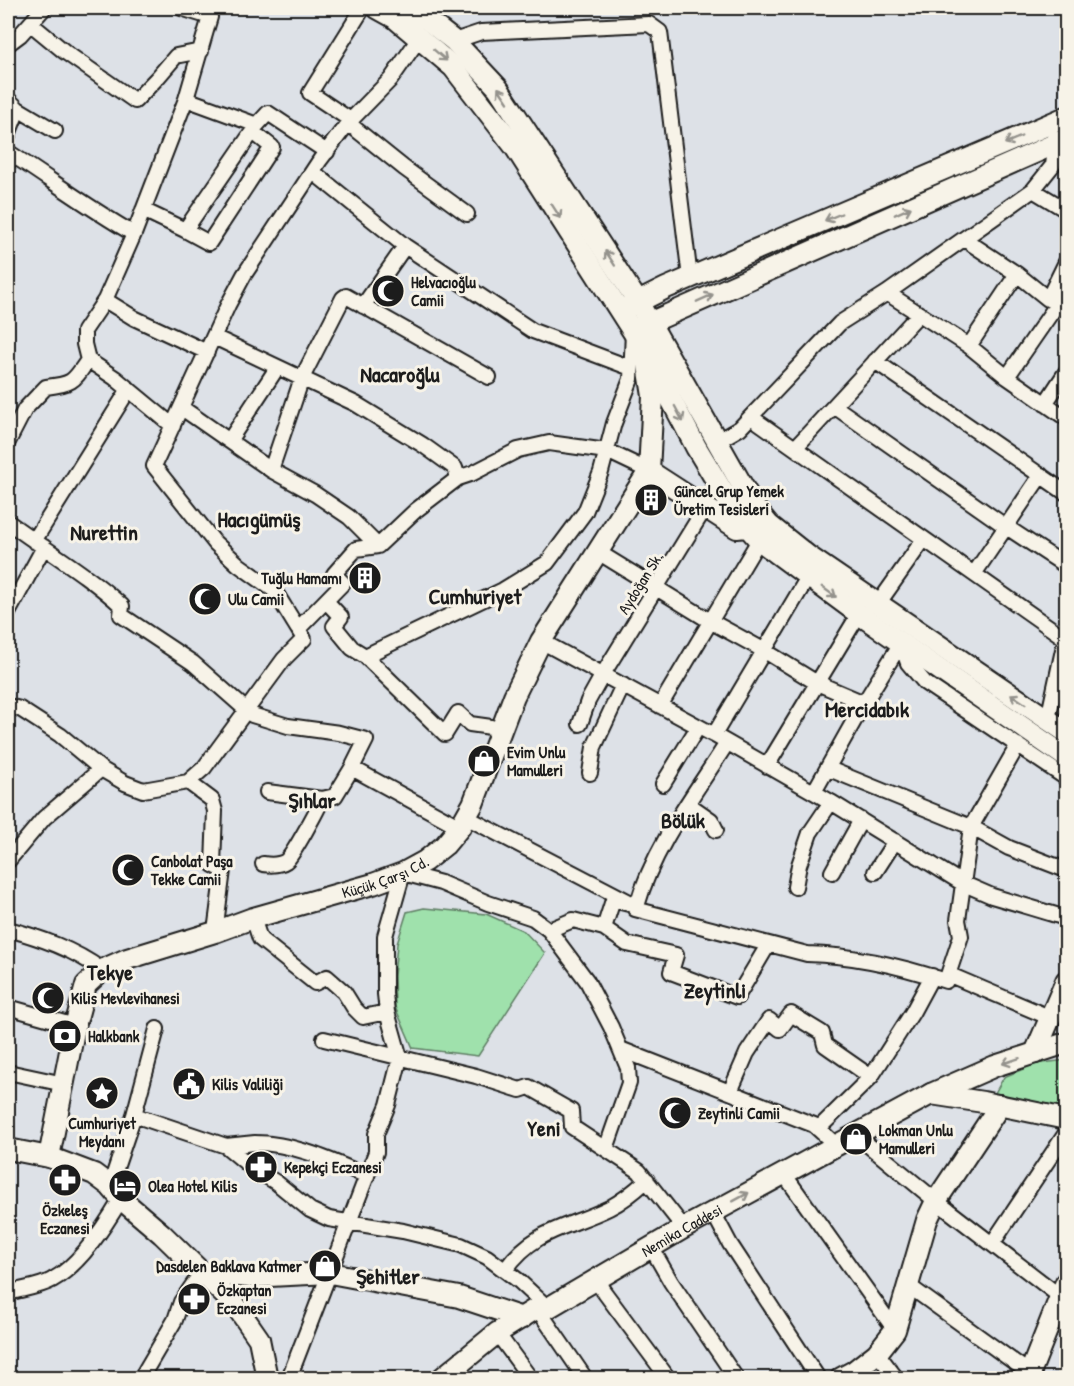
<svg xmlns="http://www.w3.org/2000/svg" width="1074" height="1386" font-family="'Patrick Hand',sans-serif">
<rect width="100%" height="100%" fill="#dde1e7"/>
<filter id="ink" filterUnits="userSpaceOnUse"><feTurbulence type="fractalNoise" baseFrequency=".0167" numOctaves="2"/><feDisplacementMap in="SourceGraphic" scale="12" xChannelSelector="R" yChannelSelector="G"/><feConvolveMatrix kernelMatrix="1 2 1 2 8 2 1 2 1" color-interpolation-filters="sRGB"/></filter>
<g filter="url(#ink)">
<path fill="#9fe1ac" stroke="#5e7e64" stroke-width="1.5" d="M424,908L486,914L524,931L545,953L478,1056L413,1048L395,1007L394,976L397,944L407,912Z
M1066,1060V1113L998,1099L995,1093L1004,1077L1035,1064Z"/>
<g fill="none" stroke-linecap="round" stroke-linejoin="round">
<defs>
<path id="street" d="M363,8L310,93L349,119L348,123L404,168L467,214
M31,24L65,52L135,101L158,77L176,56L201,51
M454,41L481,32L649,24L660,32L690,278
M8,44L20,35L44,8
M8,99L18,109L55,131
M186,99L257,125
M8,135L18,109
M8,152C50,179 90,209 134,234
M313,172L405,246L533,331L631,368
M1033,190L1066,210
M143,210L185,230L257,125L268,113L327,152
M185,230L209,243L272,147L253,132
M964,239L1017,274L1048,299L1066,309
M887,293L969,346L1007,377L1066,418
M1048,299L1066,262
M105,300L134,318L207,352
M363,306L405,246
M214,337L356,404L423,445L455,468L458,478
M969,346L1017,274
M88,360L115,378L173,426
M875,361L1066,493
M1007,377L1058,303
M1045,404L1066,372
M834,406L1005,526L1066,566
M182,408L271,470L315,494L349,517L378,546
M751,417L1066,639
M229,441L277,368
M8,442L25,409L46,387C73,384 73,382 88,360L84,344V331L105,300L134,234L186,99L210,17L181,8
M716,442L740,428L840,323L887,293L1033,190L1053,165L1056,143L1054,138
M795,448L919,314
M271,470L302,378L343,298L346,296L489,377
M8,522C46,550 87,574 122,606L121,615L193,663L252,715L288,726L339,733L366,740L352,768
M34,541L129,389
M598,552L710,621L765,651L817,683L864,703
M974,574L1041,475
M326,601L341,617L334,626L352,648L365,656L445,734L458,713L470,724L491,727L497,737
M878,604L924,539
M8,613L44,547
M298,629L274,590L239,565L215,543L154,466L228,305L244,275L320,160L348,123L391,79L420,37
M541,641L714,735L831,802L962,883L992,896L1066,918
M901,643L908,663L925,683L1066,778
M365,656L503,590L547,563L585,512L601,472L614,423L631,379L633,331
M8,706L20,709L60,735L101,769L125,783L143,790L188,782L204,768L284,659L304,639L298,629L343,583L334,574L356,549L378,546L415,511L458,478L473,473L518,450L549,443L607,451L649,471
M660,706L759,540
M1048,719L1066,636
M580,724L588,701L603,674L705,508
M714,735L808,577
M767,766L859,614
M829,769L971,827L1009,848L1066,870
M590,773L594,747L623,685
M188,782L212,800L215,811L213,865L223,870L215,932
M663,784L698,727
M267,792L322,799L335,796L352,768L460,827
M814,792L864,703L901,643
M688,804L711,820L716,830
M466,817L637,906L635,909L807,954C854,955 901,966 946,981L961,936L958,920L971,827L1018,745
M8,861L44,818L101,769
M263,864C270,865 280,865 286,861C293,855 318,809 322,799
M832,872L861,820
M875,872L895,841
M795,887L799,865L810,833L831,802
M253,918L260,939L315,983L327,977L344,992L354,1008L363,1017L387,1012
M604,928L613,900L637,906C654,846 694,795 727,743
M8,929C41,938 73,949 102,970
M549,930L573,920L604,928L627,944L676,955L671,972L737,997L768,945
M950,975L1051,1018
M8,1007L75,1026
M324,1039L476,1076L520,1090L529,1087L571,1111L572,1127L639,1171L684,1228
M620,1049L814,1125L837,1146
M8,1072L64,1084
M730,1092L747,1053L769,1020L780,1029L791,1014L822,1033L825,1045L871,1077
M134,1115L226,1146L250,1166L277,1183L310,1210L329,1219L403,1231L461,1245L487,1257L519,1281L548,1308
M818,1129L871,1077L912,1013L932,976
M856,1135L936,1201L1066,1301
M226,1146C236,1145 245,1144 255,1143C294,1143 332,1161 367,1176
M784,1174L895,1330
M110,1186L134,1115L157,1029
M713,1212L730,1244L818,1378
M992,1244L1066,1133
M651,1247L671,1282L736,1378
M506,1269C534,1229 568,1228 609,1208C623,1201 635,1191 647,1180
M596,1281L668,1378
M909,1286L1035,1377
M8,1293C21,1289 40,1287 52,1280C80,1265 105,1226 121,1199
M537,1308L585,1378
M497,1333L530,1378
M877,1353L896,1378
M141,1378L175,1320L181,1302L201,1273
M289,1378L376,1152V1134L388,1105L400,1058L387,1012L385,994V936L403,873L441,883L488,903L533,918L549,930L587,981L611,1027L628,1068L629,1083L606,1149"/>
<g id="secondary">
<path d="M377,8L395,18L453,67L515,147L646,352L696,447L735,512L759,540L859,614L1066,757"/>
<path d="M412,8L454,41L498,88L638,302L755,508L769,525L808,556L1066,732"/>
<path d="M626,308L666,288L1066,117"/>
<path d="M638,328L1066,139"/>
<path d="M649,471L737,528L746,527"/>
<path d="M1035,1053L1066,981"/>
<path d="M931,1094L983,1102L1066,1119"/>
<path d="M8,1149L49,1157L94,1174L110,1186L121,1199L162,1234L236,1306L259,1339L267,1378"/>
<path id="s1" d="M49,1157L75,1026L86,985L102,970L127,959L215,932L253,918L373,884L403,873L425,861L445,845L460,827L473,804L514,696L541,641L649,471L653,396L646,352"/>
<path d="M201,1273L249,1277L330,1273L459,1297L522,1318"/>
<path id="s2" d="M442,1378L497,1333L537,1308H548L684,1228L931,1094L995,1066L1066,1043"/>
<path d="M841,1378L854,1371L877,1353L895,1330L927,1220L936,1201L1000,1105"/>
<path d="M1028,1378L1066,1282"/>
</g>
</defs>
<use href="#street" stroke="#1c1c1c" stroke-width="18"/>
<use href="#secondary" stroke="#1c1c1c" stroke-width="24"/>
<use href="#street" stroke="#f7f3e8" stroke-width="14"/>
<use href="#secondary" stroke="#f7f3e8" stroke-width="20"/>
</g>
<defs><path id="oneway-shaft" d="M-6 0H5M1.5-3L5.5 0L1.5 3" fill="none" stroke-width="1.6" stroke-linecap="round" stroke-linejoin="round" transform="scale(1.5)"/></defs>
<g stroke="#94928c">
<use href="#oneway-shaft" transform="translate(440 55) rotate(41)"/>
<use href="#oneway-shaft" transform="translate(503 95) rotate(-124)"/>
<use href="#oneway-shaft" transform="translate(1013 140) rotate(157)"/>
<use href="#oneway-shaft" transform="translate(556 211) rotate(57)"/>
<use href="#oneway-shaft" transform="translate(903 211) rotate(-24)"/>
<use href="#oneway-shaft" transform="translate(833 217) rotate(157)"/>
<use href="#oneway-shaft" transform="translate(610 258) rotate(-123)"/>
<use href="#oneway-shaft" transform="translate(705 298) rotate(-24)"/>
<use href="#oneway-shaft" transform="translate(679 414) rotate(62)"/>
<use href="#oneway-shaft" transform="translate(829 592) rotate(36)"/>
<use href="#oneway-shaft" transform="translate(1018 699) rotate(-146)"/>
<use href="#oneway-shaft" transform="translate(1011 1061) rotate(162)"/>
<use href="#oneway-shaft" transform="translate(741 1197) rotate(-29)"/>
</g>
</g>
<defs>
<symbol id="mosque-disc" viewBox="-11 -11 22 22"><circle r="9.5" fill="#1c1c1c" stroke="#f7f3e8"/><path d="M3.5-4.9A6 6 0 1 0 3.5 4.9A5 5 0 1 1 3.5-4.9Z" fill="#fff"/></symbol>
<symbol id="building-disc" viewBox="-11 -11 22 22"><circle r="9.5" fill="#1c1c1c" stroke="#f7f3e8"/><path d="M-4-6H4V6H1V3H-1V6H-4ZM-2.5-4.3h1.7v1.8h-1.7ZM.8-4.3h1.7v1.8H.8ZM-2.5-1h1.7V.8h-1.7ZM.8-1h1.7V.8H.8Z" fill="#fff"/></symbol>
<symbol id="shop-disc" viewBox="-11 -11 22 22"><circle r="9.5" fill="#1c1c1c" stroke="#f7f3e8"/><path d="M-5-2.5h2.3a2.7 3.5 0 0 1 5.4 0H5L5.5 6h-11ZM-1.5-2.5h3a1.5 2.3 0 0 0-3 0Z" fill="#fff"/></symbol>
<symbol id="bank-disc" viewBox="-11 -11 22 22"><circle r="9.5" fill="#1c1c1c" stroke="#f7f3e8"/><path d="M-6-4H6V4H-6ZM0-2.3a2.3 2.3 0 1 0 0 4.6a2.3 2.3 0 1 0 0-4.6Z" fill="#fff"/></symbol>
<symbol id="civic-disc" viewBox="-11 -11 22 22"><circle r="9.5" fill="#1c1c1c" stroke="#f7f3e8"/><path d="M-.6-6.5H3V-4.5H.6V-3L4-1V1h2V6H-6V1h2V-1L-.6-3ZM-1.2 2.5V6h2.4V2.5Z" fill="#fff"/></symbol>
<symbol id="sight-disc" viewBox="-11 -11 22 22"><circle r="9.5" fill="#1c1c1c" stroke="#f7f3e8"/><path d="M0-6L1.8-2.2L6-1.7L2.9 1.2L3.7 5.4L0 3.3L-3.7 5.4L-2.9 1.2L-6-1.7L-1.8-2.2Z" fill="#fff"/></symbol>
<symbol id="pharmacy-disc" viewBox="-11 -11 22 22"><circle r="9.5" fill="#1c1c1c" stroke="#f7f3e8"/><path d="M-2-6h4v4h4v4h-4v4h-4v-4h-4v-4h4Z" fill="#fff"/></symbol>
<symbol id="hotel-disc" viewBox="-11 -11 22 22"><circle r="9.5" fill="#1c1c1c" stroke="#f7f3e8"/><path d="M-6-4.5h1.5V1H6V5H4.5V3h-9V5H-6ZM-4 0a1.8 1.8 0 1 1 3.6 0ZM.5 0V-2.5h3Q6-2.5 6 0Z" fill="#fff"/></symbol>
</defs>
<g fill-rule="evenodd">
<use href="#mosque-disc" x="369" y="272" width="38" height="38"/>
<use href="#building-disc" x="632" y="481" width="38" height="38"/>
<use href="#building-disc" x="346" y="559" width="38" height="38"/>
<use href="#mosque-disc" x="186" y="580" width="38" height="38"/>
<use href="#shop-disc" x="465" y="742" width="38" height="38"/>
<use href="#mosque-disc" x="109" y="851" width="38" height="38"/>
<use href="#mosque-disc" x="29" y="979" width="38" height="38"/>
<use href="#bank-disc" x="46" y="1017" width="38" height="38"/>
<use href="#civic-disc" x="170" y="1065" width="38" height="38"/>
<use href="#sight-disc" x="83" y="1074" width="38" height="38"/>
<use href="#mosque-disc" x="656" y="1094" width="38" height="38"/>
<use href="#shop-disc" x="837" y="1120" width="38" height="38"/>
<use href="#pharmacy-disc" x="242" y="1148" width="38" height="38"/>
<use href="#pharmacy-disc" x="46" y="1161" width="38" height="38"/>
<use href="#hotel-disc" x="106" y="1167" width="38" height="38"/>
<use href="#shop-disc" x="306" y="1247" width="38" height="38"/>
<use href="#pharmacy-disc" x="175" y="1280" width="38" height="38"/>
</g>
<g text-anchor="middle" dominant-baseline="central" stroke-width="6" stroke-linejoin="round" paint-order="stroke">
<g font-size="16" font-weight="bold" fill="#1c1c1c" stroke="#f7f3e8" text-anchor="start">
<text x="411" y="282">Helvacıoğlu<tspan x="411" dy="18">Camii</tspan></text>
<text x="674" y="491">Güncel Grup Yemek<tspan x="674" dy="18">Üretim Tesisleri</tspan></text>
<text x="342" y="578" text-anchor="end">Tuğlu Hamamı</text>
<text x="228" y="599">Ulu Camii</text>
<text x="507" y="752">Evim Unlu<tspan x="507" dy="18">Mamulleri</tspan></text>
<text x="151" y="861">Canbolat Paşa<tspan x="151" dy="18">Tekke Camii</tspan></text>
<text x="71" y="998">Kilis Mevlevihanesi</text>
<text x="88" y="1036">Halkbank</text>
<text x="212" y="1084">Kilis Valiliği</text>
<text x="698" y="1113">Zeytinli Camii</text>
<text x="102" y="1123" text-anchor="middle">Cumhuriyet<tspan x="102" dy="18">Meydanı</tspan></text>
<text x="879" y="1130">Lokman Unlu<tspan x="879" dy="18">Mamulleri</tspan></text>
<text x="284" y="1167">Kepekçi Eczanesi</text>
<text x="148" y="1186">Olea Hotel Kilis</text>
<text x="65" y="1210" text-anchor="middle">Özkeleş<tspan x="65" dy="18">Eczanesi</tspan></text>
<text x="302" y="1266" text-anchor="end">Dasdelen Baklava Katmer</text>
<text x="217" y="1290">Özkaptan<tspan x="217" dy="18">Eczanesi</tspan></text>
</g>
<g font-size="16" fill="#1c1c1c" stroke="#f7f3e8">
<text transform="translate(640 583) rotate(-58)">Aydoğan Sk.</text>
<text stroke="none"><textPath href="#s1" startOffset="496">Küçük Çarşı Cd.</textPath></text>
<text stroke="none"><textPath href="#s2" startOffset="284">Nemika Caddesi</textPath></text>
</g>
<g font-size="22" font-weight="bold" fill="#1c1c1c" stroke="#f7f3e8">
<text x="400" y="374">Nacaroğlu</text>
<text x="259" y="519">Hacıgümüş</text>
<text x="104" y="532">Nurettin</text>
<text x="475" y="596">Cumhuriyet</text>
<text x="867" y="709">Mercidabık</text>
<text x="312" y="800">Şıhlar</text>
<text x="683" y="820">Bölük</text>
<text x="110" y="972">Tekye</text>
<text x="715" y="990">Zeytinli</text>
<text x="544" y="1128">Yeni</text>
<text x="388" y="1276">Şehitler</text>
</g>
</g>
<rect width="1074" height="1386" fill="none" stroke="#f7f3e8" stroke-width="30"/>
<rect x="15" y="15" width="1044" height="1356" fill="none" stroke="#1c1c1c" stroke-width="2" filter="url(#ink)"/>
</svg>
